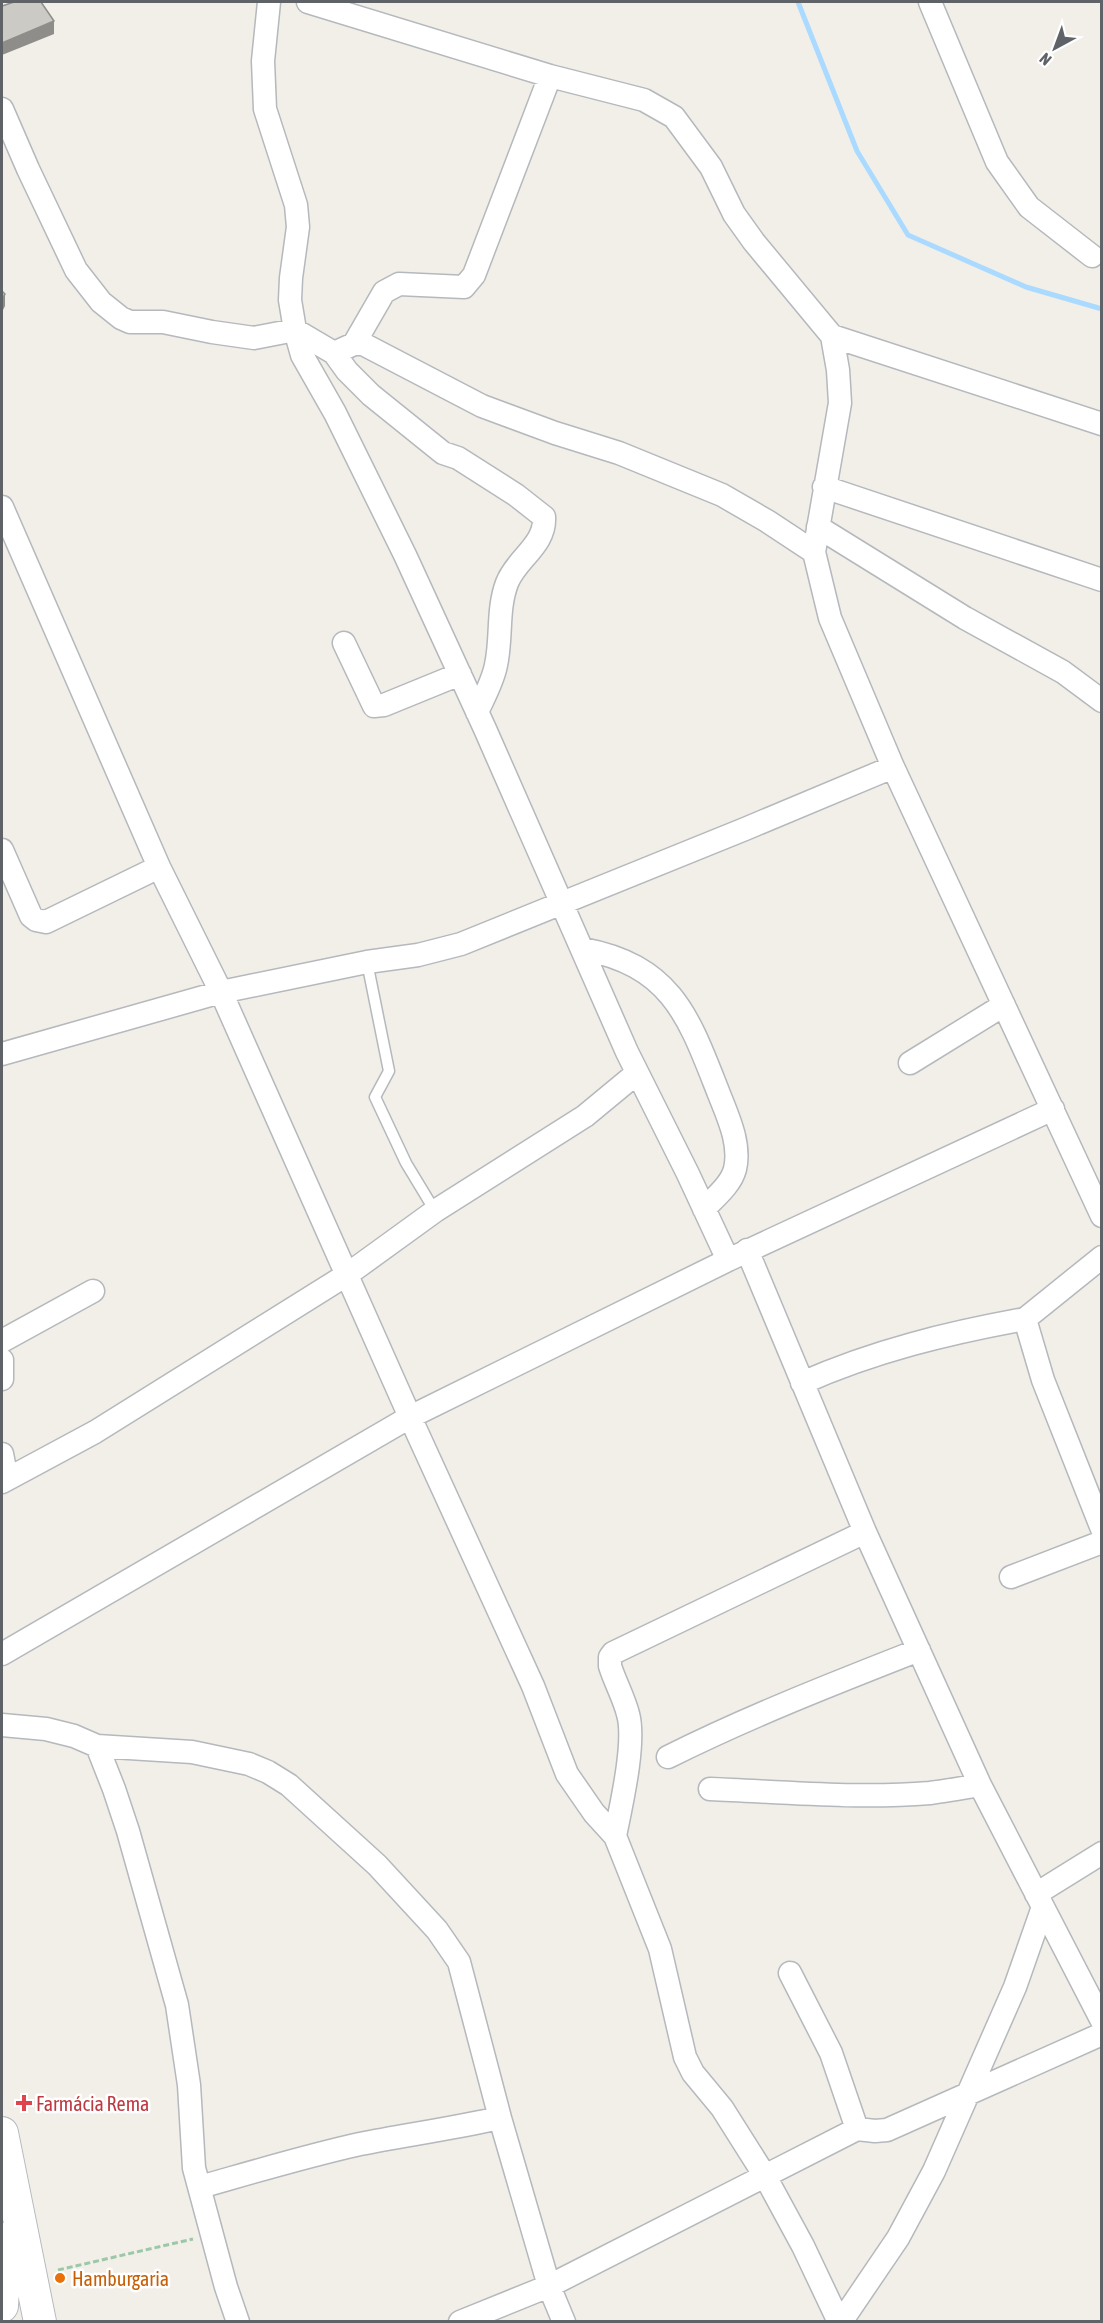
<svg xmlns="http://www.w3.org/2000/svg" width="1103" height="2323" font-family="'Asap Condensed',sans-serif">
<rect width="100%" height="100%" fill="#f1efe8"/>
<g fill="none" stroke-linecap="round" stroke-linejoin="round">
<path stroke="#aadaff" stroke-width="5" d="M798,2L857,151L908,235L1026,287L1102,309"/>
<defs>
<path id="lane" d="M367,962L389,1071L375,1097L406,1163L435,1211"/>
<path id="street" d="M269,2L263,61L265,109L296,205L298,227L291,278L290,300L295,330L302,355L335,413L405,555L485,729L627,1052L688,1174L728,1260
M308,2L550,76L644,100L674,117L711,167L734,214L754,242L832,336L838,370L840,403L814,552L830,618L893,767L1102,1216
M930,2L997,162L1029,207L1092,256
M2,109L28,169L76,270L101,302L121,318L130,322H163L212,332L254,338L295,330L334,353L354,344H363L482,406L555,433L619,453L722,495L767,521L814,552
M832,336L1102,424
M354,344L384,292L399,284L464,287L474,275L550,76
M334,353L347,371L371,395L443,453L458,458L516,495L544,517C546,545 516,559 507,583C497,609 502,638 496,665C493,681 484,697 477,712
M824,487L1102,580
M2,507L159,867L221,992L410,1417L533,1686L567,1774L594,1813L615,1836L660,1949L685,2057L693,2073L722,2108L765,2176L803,2246L839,2322
M818,527L965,618L1063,672L1102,701
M344,643L374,706L384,705L460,674
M2,850L31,916L36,920L46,922L159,867
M583,949C673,966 689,1018 719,1094C728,1117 741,1144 735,1169C731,1185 714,1198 704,1209
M2,1054L221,992L367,962L418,955L461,944L745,829L893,767
M910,1063L1004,1005
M747,1250L865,1532L980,1785L1102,2021
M1102,1257L1025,1319L1043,1380L1102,1529
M2,1341L93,1291
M2,1360V1379
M802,1383C874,1351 948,1333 1025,1319
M2,1454L7,1479
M2,1482L95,1432L348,1274L435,1211L585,1116L637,1073
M1011,1577L1102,1542
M2,1654L410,1417L728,1260L1053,1109
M2,1725L46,1729L74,1736L97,1746L192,1752L249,1764L268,1772L289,1785L377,1865L437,1930L459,1962L500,2118L549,2286L564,2322
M97,1746L114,1789L128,1831L177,2005L189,2085L194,2168L226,2287L238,2322
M668,1757C750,1716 835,1683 919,1650
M710,1789C783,1792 857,1799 930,1793C946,1791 963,1788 980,1785
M615,1836C621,1806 636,1742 628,1714C624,1698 615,1682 610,1666V1657L613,1653L865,1532
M1036,1894L1102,1853
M790,1973L831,2053L857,2129
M200,2187C253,2172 306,2156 360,2144C407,2135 454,2128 500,2118
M460,2322L549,2286L857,2129L875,2131L887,2130L1102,2034
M841,2322L898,2238L934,2171L1015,1987L1043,1907"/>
<path id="secondary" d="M2,2133L40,2322
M2,2239L4,2268L2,2306"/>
</defs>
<use href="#lane" stroke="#b5b8bc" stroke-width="13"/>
<use href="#street" stroke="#b5b8bc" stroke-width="25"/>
<use href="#secondary" stroke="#b6babf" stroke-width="34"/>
<path stroke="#9cc7a9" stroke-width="3" stroke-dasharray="6 3" stroke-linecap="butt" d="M58,2270L193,2239"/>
<use href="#lane" stroke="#fff" stroke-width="10"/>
<use href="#street" stroke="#fff" stroke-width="22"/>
<use href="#secondary" stroke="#fff" stroke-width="32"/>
</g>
<path fill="#8f8d8a" d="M54,21V34L2,55V43Z
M5,294V306L2,312V299Z"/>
<path fill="#cccac5" stroke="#8f8d8a" stroke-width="1.5" d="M14,2H41L54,21L2,43V6Z
M2,291L5,294L2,299Z"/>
<path fill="#e0444e" stroke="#fff" stroke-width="2" d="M21 2094h6v6h6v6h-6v6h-6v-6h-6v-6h6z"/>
<circle fill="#e8710a" stroke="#fff" stroke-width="2" cx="60" cy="2278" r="6"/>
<g text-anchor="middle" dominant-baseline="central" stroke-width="5" stroke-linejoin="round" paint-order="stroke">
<g font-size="20" fill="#be3a42" stroke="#fff" text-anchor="start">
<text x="36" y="2103">Farmácia Rema</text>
</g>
<g font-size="20" fill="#c56008" stroke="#fff" text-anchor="start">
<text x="72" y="2278">Hamburgaria</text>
</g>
</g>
<rect width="1103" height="2323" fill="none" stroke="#5f6368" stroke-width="6"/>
<g transform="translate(1055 48) rotate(221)" stroke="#ffffff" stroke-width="4.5" paint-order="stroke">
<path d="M0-4.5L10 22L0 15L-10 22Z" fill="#5f6368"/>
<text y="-9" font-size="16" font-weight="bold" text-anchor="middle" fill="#5f6368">N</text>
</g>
</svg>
